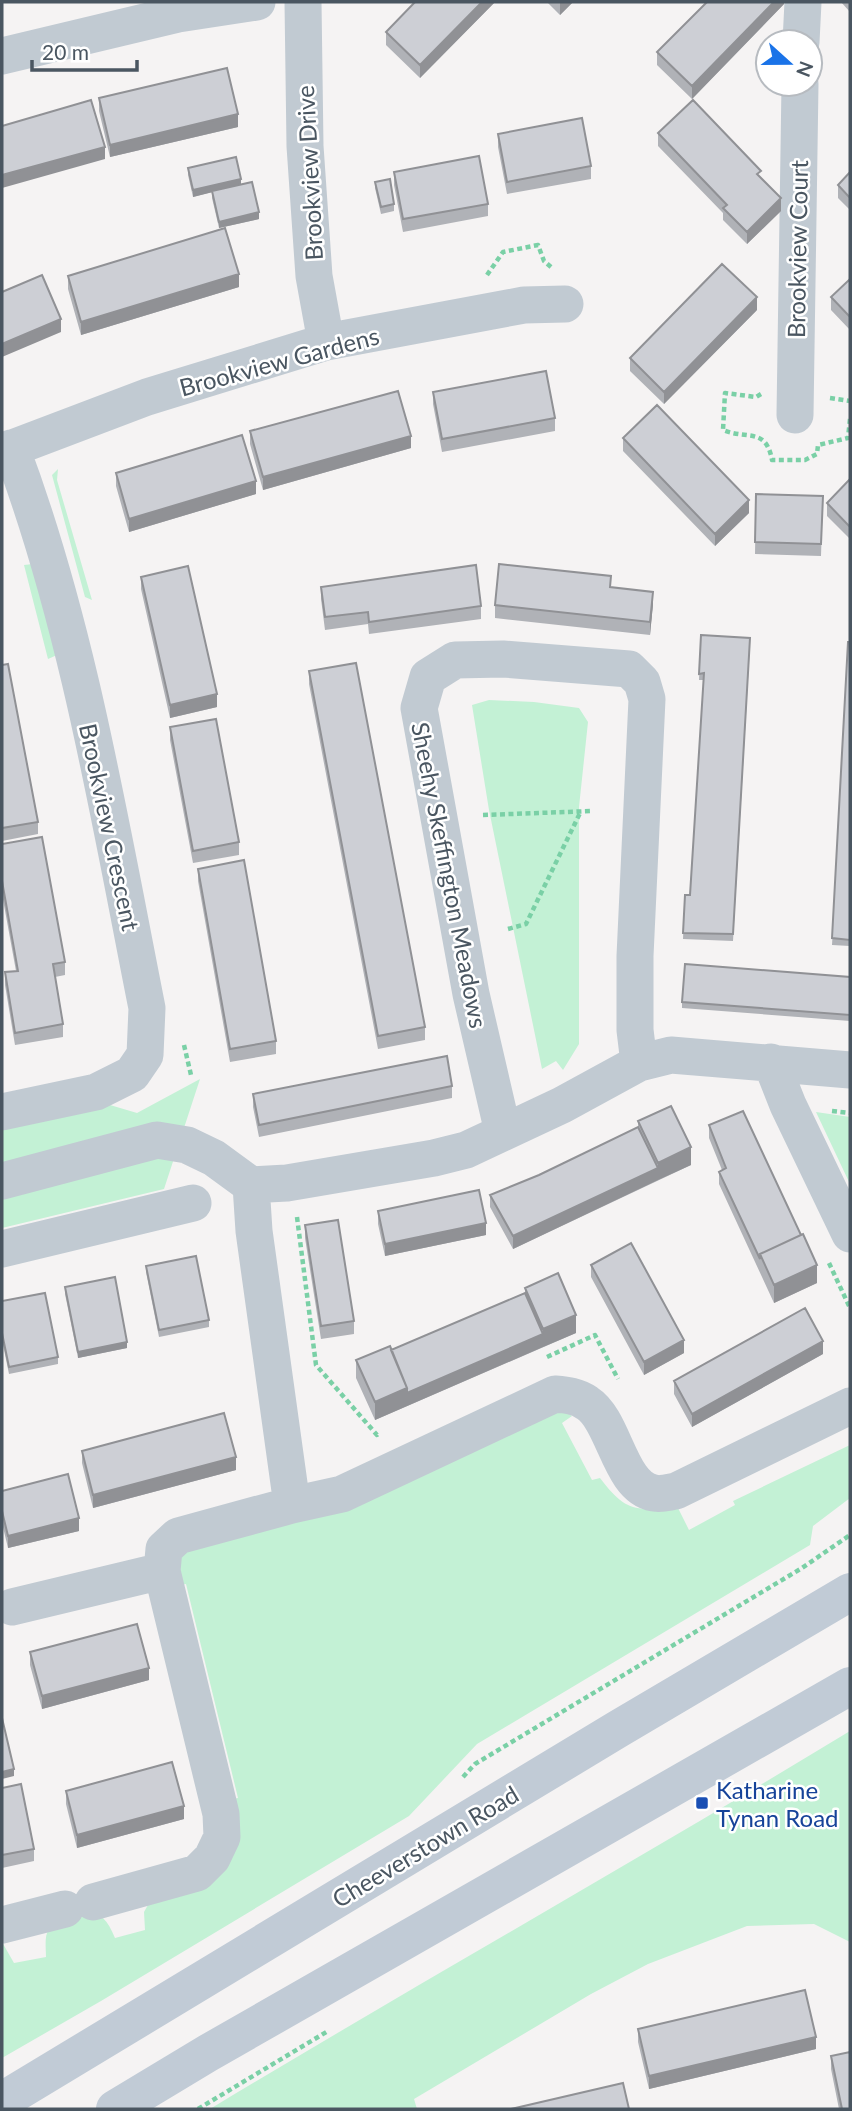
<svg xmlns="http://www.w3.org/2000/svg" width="852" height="2111" font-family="Lato,sans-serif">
<rect width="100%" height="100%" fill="#f5f3f3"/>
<path fill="#c3f1d5" d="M58,469L57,480L92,600L85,597L52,475Z
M33,564L57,655L48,659L24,565Z
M489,700L534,702L579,708L588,722L579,807V1044L563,1070L556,1061L542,1069L489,810L472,705Z
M200,1079L164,1189L2,1228V1128L110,1105L137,1113Z
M816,1112L850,1117V1184Z
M562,1410L572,1416L562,1423L592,1480L600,1478C625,1511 636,1513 676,1504L689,1530L735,1505L733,1501L850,1445V1498L813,1526L810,1545L477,1744L409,1816L101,2001L2,2058V1942L14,1963L46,1957C46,1948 44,1936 49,1929C52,1925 59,1923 64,1920C90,1906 104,1910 115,1938L145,1930L144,1912L153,1896L194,1877L226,1800L238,1798L186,1584L172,1586L175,1555Z
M850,1731V1942L814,1924L747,1926L648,1964L591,1994L414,2099L417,2109H210C422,1981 638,1860 850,1731Z"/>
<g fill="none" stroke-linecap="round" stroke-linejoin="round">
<path stroke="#7ad0a6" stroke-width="4.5" stroke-dasharray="5 3.5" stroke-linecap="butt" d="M487,275L503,252L538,245L544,261L551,267
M761,394L756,397L725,393L723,430C747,440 766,427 772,460H805L817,454L818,445L848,438L850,419
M830,398L850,401
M483,815L593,811
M508,929L526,924L581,811
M184,1045L191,1075
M832,1111L850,1113
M297,1217L316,1365L377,1435L380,1433
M829,1263L850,1308
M547,1357L595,1335L618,1379
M463,1777L475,1764L802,1568L850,1535
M198,2109L328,2031"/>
<path stroke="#c1cad2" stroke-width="37" d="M303,2L305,146L314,276L326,342
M801,42L803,2
M2,56L178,14L257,2
M795,415L800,84
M2,452L147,397L326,342L524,305L565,304
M771,1062L788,1105L850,1234
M2,1112L96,1092L132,1074L145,1055L147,1008C110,822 78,626 11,448
M503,1132L471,994L419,708L428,677L455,660L503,659L629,669L642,682L647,699L635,956V1030L639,1063
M2,1181L157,1140L187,1145L214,1158L251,1185L287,1183L434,1158L466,1150L562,1105L639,1063L671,1055L850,1070
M251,1185L254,1231L292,1505L342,1494L555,1394C567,1395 577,1396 587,1403C615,1421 619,1487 654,1493C660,1495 669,1492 676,1491L850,1406
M2,1249L193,1203
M12,1607L162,1571
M93,1902L197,1873L212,1858L222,1837L221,1814L162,1571L164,1549L178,1536L292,1505
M2,1925L65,1909"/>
<path stroke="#c1cbd6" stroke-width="38" d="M2,2101L618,1729L850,1592
M115,2109L208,2053L850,1686"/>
</g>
<path fill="#b0b2b7" d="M415,2H495L420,78L386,45V32Z
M547,2H573L560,15Z
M784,2V4L692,99L657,65V52Z
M841,2H850V12Z
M99,98L238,127L110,157L99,111Z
M658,133L761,178L781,211L747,244L723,220V213L658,146Z
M498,134L591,166V179L507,194L498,147Z
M188,168L241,184L259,219L219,228L212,198V192L193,197L188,175Z
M394,172L488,204V216L403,232L394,185Z
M850,172V210L838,198V185Z
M375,182L394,204V211L381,214L375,188Z
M68,276L239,287L81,335L68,289Z
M850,279V330L831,310V297Z
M757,310L664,404L630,371V358Z
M433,392L555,418V431L442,452L433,404Z
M250,431L411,448L263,490L250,444Z
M623,438L749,513L715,546L623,451Z
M116,473L256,494L129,532L116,486Z
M850,479V539L827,516V503Z
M756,494L823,496L821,556L755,554Z
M141,577L217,707L170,718L141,589Z
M321,587L481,606V619L369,634L368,624L325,630L321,599Z
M611,587L653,604L650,635L495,618V605Z
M701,635L750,645L733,941L683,939L685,895H690L704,680H699Z
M850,642V946L832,945Z
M2,665L38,822V834L2,841Z
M309,671L425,1027V1040L378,1049L309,684Z
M170,727L239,842V855L193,863L170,740Z
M2,844L65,962V975L55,977L63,1024V1037L15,1045L5,985V972L16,971L2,894Z
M198,869L276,1041V1054L230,1062L198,881Z
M850,977V1021L682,1008V1002Z
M452,1086V1098L259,1137L253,1107V1094Z
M638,1121L691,1165L513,1249L490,1207V1195L539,1175L638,1127Z
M709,1125L817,1283L774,1303L719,1184V1172L722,1170L709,1138Z
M378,1211L486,1235L385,1256L378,1224Z
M305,1225L354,1321V1334L321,1339L305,1238Z
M591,1265L684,1353L644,1375L591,1277Z
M146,1266L209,1320V1327L159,1337L146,1272Z
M65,1287L127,1348L78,1358L65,1294Z
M525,1288L576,1333L375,1420L356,1378V1360L391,1350L525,1293Z
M2,1301L58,1357V1364L9,1374L2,1340Z
M823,1354L692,1427L674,1394V1381Z
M82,1451L236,1470L93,1508L82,1463Z
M2,1491L79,1531L8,1548L2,1523Z
M30,1652L149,1680L42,1709L30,1665Z
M2,1788L34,1849V1861L2,1868Z
M66,1791L184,1819L77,1848L66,1804Z
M638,2029L816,2049L649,2089L638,2042Z
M831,2056L850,2109H839L831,2069Z"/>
<path fill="#909195" d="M482,2H495L420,78V65Z
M560,2H573L560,15Z
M774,2H784V4L692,99V86Z
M238,114V127L110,157V145Z
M105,147V159L2,188V175Z
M241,179V185L193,197V190Z
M781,198V211L747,244V232Z
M259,212V219L219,228V222Z
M239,274V287L81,335V322Z
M757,297V310L664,404V392Z
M61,319V332L2,357V344Z
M411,436V448L263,490V477Z
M256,481V494L129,532V519Z
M749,500V513L715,546V534Z
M653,592V604L650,635V622Z
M217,694V707L170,718V705Z
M691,1147V1165L658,1180V1163Z
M658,1168V1180L513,1249V1236Z
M486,1223V1235L385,1256V1244Z
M817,1265V1283L774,1303V1285Z
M576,1315V1333L543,1347V1329Z
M543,1334V1347L375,1420V1402L407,1388Z
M684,1340V1353L644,1375V1362Z
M823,1341V1354L692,1427V1414Z
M127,1342V1348L78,1358V1352Z
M236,1457V1470L93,1508V1495Z
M79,1518V1531L8,1548V1536Z
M149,1668V1680L42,1709V1696Z
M14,1769V1776L2,1779V1772Z
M184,1806V1819L77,1848V1835Z
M816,2037V2049L649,2089V2076Z"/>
<path fill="#cdcfd5" stroke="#909195" stroke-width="2" d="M415,2H482L420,65L386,32Z
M707,2H774L692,86L657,52Z
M227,68L238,114L110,145L99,98Z
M91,100L105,147L2,175V126Z
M693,100L761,171L757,174L781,198L747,232L723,208L727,205L658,133Z
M582,118L591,166L507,182L498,134Z
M479,156L488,204L403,219L394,172Z
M236,157L241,179L193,190L188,168Z
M850,172V198L838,185Z
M390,179L394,204L381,207L375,182Z
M252,182L259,212L219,222L212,191Z
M225,228L239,274L81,322L68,276Z
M722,264L757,297L664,392L630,358Z
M42,275L61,319L2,344V292Z
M850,279V317L831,297Z
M546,371L555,418L442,439L433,392Z
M398,391L411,436L263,477L250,431Z
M657,405L749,500L715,534L623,438Z
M242,435L256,481L129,519L116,473Z
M850,479V527L827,503Z
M756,494L823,496L821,544L755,542Z
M499,564L611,576L610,587L653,592L650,622L495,605Z
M476,565L481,606L369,622L368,612L325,617L321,587Z
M188,566L217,694L170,705L141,577Z
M701,635L750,638L733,934L683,933L685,895H690L704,673L699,674Z
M848,642H850V940L832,938Z
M356,663L425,1027L378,1036L309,671Z
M8,664L38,822L2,828V665Z
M216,719L239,842L193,851L170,727Z
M42,837L65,962L53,964L63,1024L15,1033L5,972L18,971L2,881V844Z
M244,860L276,1041L230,1049L198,869Z
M685,964L850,977V1015L682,1002Z
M447,1056L452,1086L259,1125L253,1094Z
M671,1106L691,1147L658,1163L638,1121Z
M743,1111L801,1235L760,1254V1259L719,1172L726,1168L709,1125Z
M638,1127L658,1168L513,1236L490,1195L539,1175Z
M479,1190L486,1223L385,1244L378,1211Z
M338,1220L354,1321L321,1326L305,1225Z
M803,1234L817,1265L774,1285L760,1254Z
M631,1243L684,1340L644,1362L591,1265Z
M196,1256L209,1320L159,1330L146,1266Z
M558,1273L576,1315L543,1329L525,1288Z
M115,1277L127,1342L78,1352L65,1287Z
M45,1293L58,1357L9,1367L2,1333V1301Z
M525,1293L543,1334L407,1393V1388L391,1350Z
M805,1308L823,1341L692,1414L674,1381Z
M390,1346L407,1388L375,1402L356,1360Z
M224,1413L236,1457L93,1495L82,1451Z
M68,1474L79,1518L8,1536L2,1511V1491Z
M137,1624L149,1668L42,1696L30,1652Z
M2,1718L14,1769L2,1772Z
M172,1762L184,1806L77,1835L66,1791Z
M21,1784L34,1849L2,1855V1788Z
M805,1990L816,2037L649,2076L638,2029Z
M850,2052V2109H842L831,2056Z
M623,2083L629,2109H511Z"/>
<rect fill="#1a4fb4" stroke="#fff" stroke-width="2.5" x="695" y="1796" width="14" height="14" rx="3.5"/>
<g text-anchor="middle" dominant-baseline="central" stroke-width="5" stroke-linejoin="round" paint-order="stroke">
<g font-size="24" fill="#4a5661" stroke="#fff">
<text transform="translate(309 173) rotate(-93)">Brookview Drive</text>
<text transform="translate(797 249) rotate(-89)">Brookview Court</text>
<text transform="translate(279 361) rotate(-15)">Brookview Gardens</text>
<text transform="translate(110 827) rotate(78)">Brookview Crescent</text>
<text transform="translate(450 875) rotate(79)">Sheehy Skeffington Meadows</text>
<text transform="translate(425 1846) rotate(-31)">Cheeverstown Road</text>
</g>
<g font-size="24" fill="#164399" stroke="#fff" text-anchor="start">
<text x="716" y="1789">Katharine<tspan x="716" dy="28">Tynan Road</tspan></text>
</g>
</g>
<rect width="852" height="2111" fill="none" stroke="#4a5661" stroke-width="7"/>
<g transform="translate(789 63) rotate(111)"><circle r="33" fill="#ffffff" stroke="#b7bbc0" stroke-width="2"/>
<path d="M0-5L12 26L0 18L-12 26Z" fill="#1a73e8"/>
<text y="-10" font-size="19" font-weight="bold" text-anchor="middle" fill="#4a5661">N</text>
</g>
<path d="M32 60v10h105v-10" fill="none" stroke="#4a5661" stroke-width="3.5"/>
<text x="42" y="60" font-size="21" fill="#4a5661" stroke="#ffffff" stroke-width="5" paint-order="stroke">20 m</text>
</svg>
